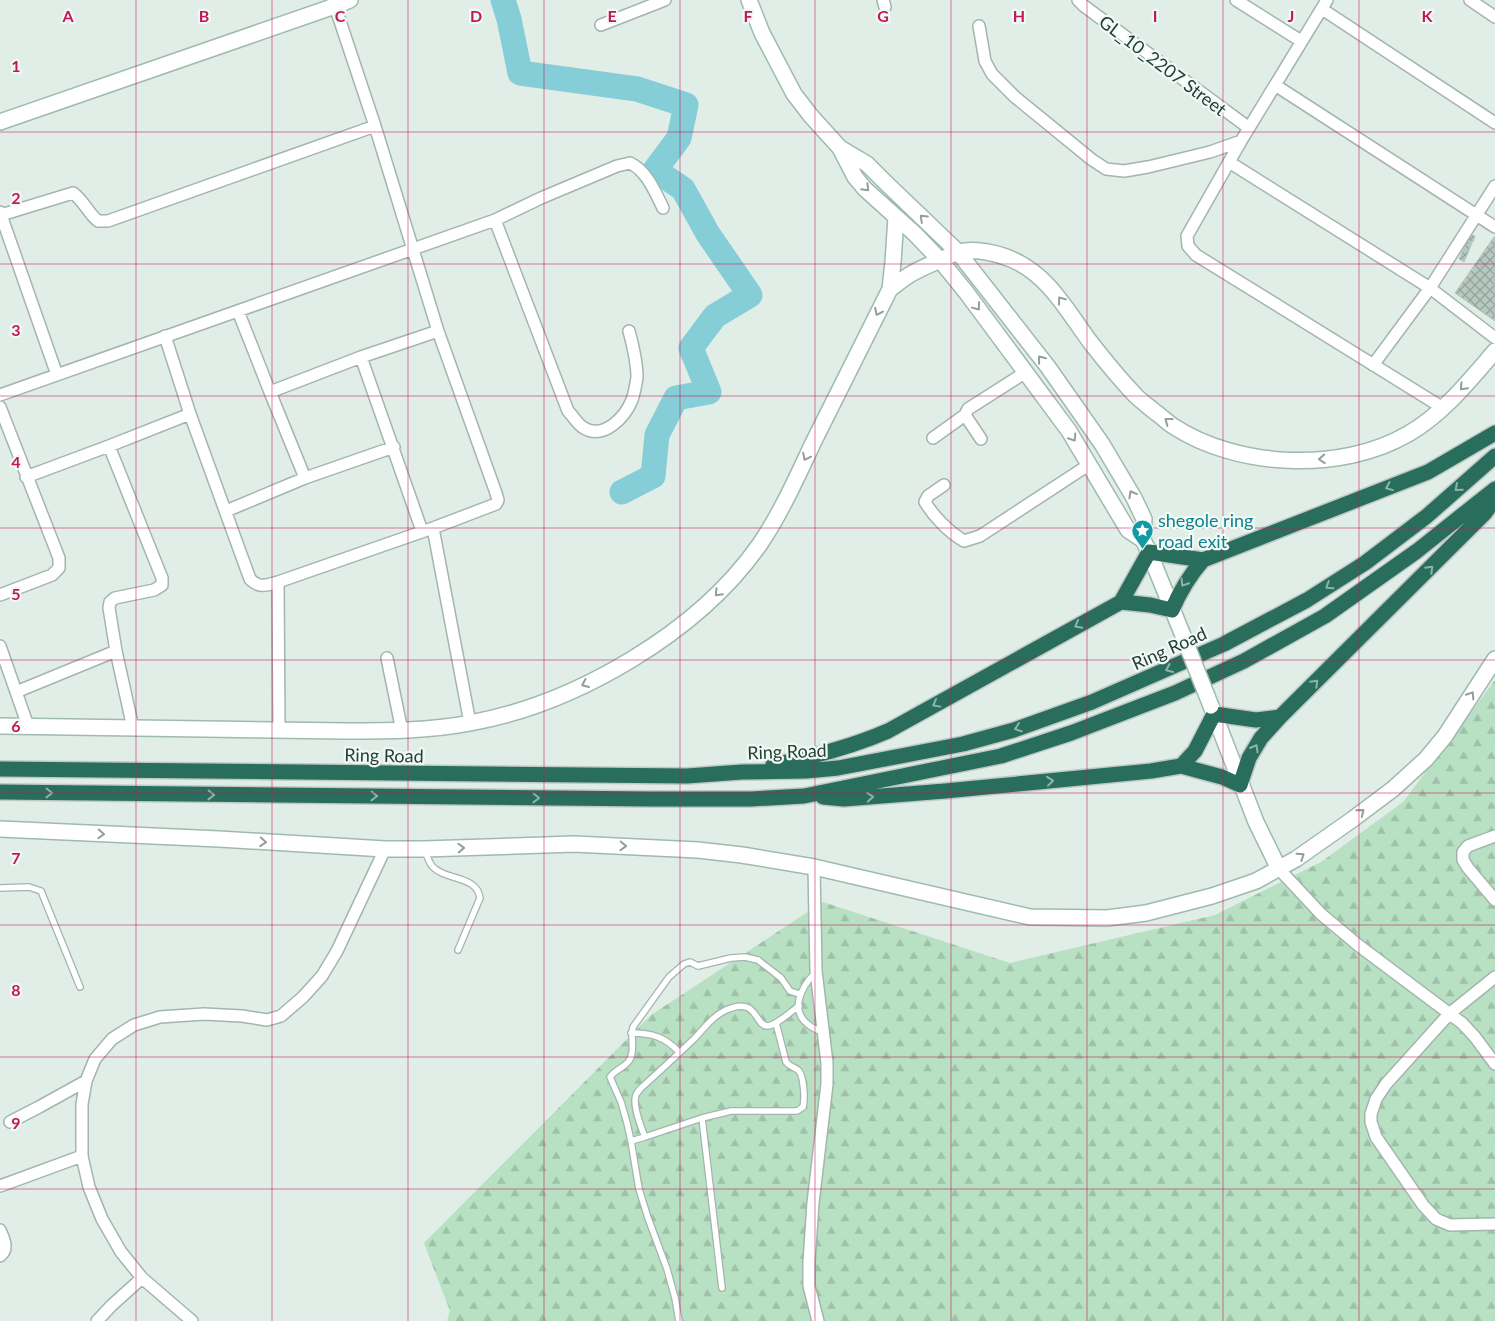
<svg xmlns="http://www.w3.org/2000/svg" width="1495" height="1321" font-family="Lato,sans-serif">
<defs>
<pattern id="forest-firs" width="22" height="20" patternUnits="userSpaceOnUse" patternTransform="scale(1.25)"><rect width="22" height="20" fill="#b8e0c2"/><path d="M5 1l3.5 6h-7zM16 11l3.5 6h-7z" fill="#9ec1a7"/></pattern>
<pattern id="building-cross-hatch" width="8" height="8" patternUnits="userSpaceOnUse" patternTransform="scale(1.25)"><rect width="8" height="8" fill="#b6c8c0"/><path d="M0 0l8 8M0 8l8-8" fill="none" stroke="#94a49d"/></pattern>
</defs>
<rect width="100%" height="100%" fill="#e1ede7"/>
<path fill="url(#forest-firs)" d="M1495,680V1321H447L450,1311L424,1243L651,1015L823,902L1010,963L1215,915L1321,862L1403,802Z"/>
<g fill="none" stroke-linecap="round" stroke-linejoin="round">
<path stroke="#85cdd7" stroke-width="25" d="M503,0L509,19L520,73L637,89L686,105L679,138L655,170L683,189L708,234L750,295L715,316L691,348L709,392L676,398L657,435L653,476L622,492"/>
</g>
<path fill="url(#building-cross-hatch)" stroke="#b3c7be" d="M1468,234L1475,236L1473,242L1467,240Z
M1494,237H1495V321L1455,293Z
M1467,241L1472,243L1464,262L1459,259Z"/>
<g fill="none" stroke-linecap="round" stroke-linejoin="round">
<defs>
<path id="lane" d="M425,851C427,856 429,862 432,866C445,881 477,875 480,898L458,950
M0,888L29,887L41,891L80,987
M815,973C801,987 789,1011 809,1025C813,1029 819,1030 824,1033
M776,1023L786,1062C790,1067 795,1067 799,1071C804,1078 805,1099 803,1107L797,1111H731L702,1118L645,1137C641,1127 632,1105 636,1095C636,1094 640,1089 641,1088C659,1072 677,1055 695,1038C704,1028 713,1016 726,1010C758,996 754,1025 767,1026C776,1026 791,1011 799,1006
M631,1033C652,1033 665,1037 679,1052
M702,1118L722,1288
M631,1141L645,1137
M679,1321L675,1298L667,1269L648,1218L639,1189L631,1141L627,1123L621,1102L610,1077C615,1070 623,1068 628,1062C636,1053 630,1038 633,1027L669,977L684,964L690,962L698,966L731,958L745,957L758,960L781,978L790,991L799,994"/>
<path id="street" d="M883,0L885,7
M1078,0L1084,6L1249,128
M1236,0L1301,41
M1327,0L1241,141L1187,236L1188,246L1196,255L1443,408
M1470,0L1495,17
M1322,9L1495,123
M601,25L665,0
M979,26L985,61L992,74L1015,97L1091,159L1106,169L1124,171L1148,167L1210,152L1241,141
M1275,85L1495,227
M1229,162L1430,288L1495,338
M0,212L57,375
M1,215L73,193C84,201 88,213 98,221H108L375,126
M495,220L568,411C573,416 578,425 584,428C604,440 625,417 632,400C634,394 636,384 637,377C637,362 633,346 629,331
M238,311L270,392
M165,336L190,414L250,579C260,589 266,585 278,582L433,528L496,504L498,500L496,493L438,331L375,126L333,0
M361,357L422,531
M1373,365L1430,288L1495,186
M0,395L495,220L541,198L617,166L630,163C647,171 655,192 663,208
M0,407L59,558V568L52,575L0,595
M933,438L965,415
M981,439L965,415L968,409L1026,372
M26,477L109,446L190,414
M305,478L394,447
M944,485L928,496L925,502C934,517 949,532 964,541L980,536L1090,464
M226,511L305,478L270,392L361,357L438,331
M433,528L470,723
M278,582L279,730
M0,646L28,726
M116,651L133,728
M387,658L402,731
M16,692L116,651L109,608L110,602L115,598L154,590L162,585V578L109,446
M1495,836L1468,846L1463,852V860L1468,868L1495,900
M814,867L816,971L827,1063V1084L813,1203L809,1262V1286L818,1321
M1279,869L1321,914L1358,945L1462,1023L1475,1037L1495,1064
M1495,977L1449,1014L1386,1084L1376,1099L1371,1114V1122L1376,1137L1423,1205L1436,1219L1450,1225L1495,1224
M10,1122L39,1107L86,1081
M0,1186L82,1156
M0,1230C4,1239 9,1249 0,1256
M97,1321L111,1306L142,1278
M192,1321L142,1278L121,1252L102,1219L89,1187L82,1156V1104L86,1081L95,1059L112,1039L134,1025L160,1017L204,1014L242,1016L267,1020L281,1016L303,997L322,976L337,951L385,849"/>
<path id="secondary" d="M749,0L762,33L794,94L811,116L840,148L855,177L865,189L915,234L940,260L966,292L1069,431L1128,530L1143,540
M0,122L335,6L350,0
M840,148L867,164L886,183L958,252L1048,367L1102,444L1134,498L1144,519L1143,540L1149,552L1184,638
M890,289L893,262L896,217
M1211,706L1256,822L1279,869
M0,726L345,731C387,731 429,731 470,723C575,704 698,633 760,544C781,513 797,477 813,443C839,392 864,340 890,289C897,284 904,278 911,274C921,268 932,264 942,259C948,257 953,253 959,252C974,248 997,253 1011,259C1049,275 1067,311 1091,343C1105,361 1119,378 1135,395C1141,401 1148,406 1155,412C1161,416 1167,422 1173,426C1237,468 1341,473 1408,434C1443,414 1469,381 1495,351
M0,829L219,839L385,849H424L574,844L698,850L742,855L814,867L1030,917L1107,918L1146,913L1212,896L1256,881L1296,859L1353,819L1393,789L1426,759L1445,736L1495,659"/>
<path id="highway" d="M1121,602L1149,552L1203,560
M773,765C813,757 851,747 888,731L1121,602L1150,605L1172,610C1180,591 1189,576 1203,560L1428,472L1495,433
M1181,766L1195,751L1214,714L1256,720L1280,717
M0,769L687,776L742,772L806,771L838,768L963,744L1014,730L1092,702L1224,644L1307,600L1365,563L1427,516L1495,456
M0,792L651,799H751L804,796L1001,756L1071,733L1175,693L1244,661L1325,616L1417,551L1495,489
M823,797L844,799L945,791L1151,771L1181,766L1222,777L1240,785L1249,758L1261,738L1280,717L1485,513L1495,499"/>
</defs>
<use href="#lane" stroke="#a3b5ae" stroke-width="8"/>
<use href="#street" stroke="#a3b5ae" stroke-width="14"/>
<use href="#secondary" stroke="#9fbaaf" stroke-width="18"/>
<use href="#highway" stroke="#c1c9c7" stroke-width="18"/>
<use href="#lane" stroke="#fff" stroke-width="5.5"/>
<use href="#street" stroke="#fff" stroke-width="11"/>
<use href="#secondary" stroke="#fff" stroke-width="15"/>
<use href="#highway" stroke="#296e5d" stroke-width="15"/>
<defs>
<path id="secondary-bridge" d="M1184,638L1211,706"/>
</defs>
<use href="#secondary-bridge" stroke="#9fbaaf" stroke-width="18" stroke-linecap="butt"/>
<use href="#secondary-bridge" stroke="#fff" stroke-width="15"/>
</g>
<defs><path id="oneway-chevron" d="M-2-3.5L2.5 0L-2 3.5" fill="none" stroke-width="1.6" stroke-linecap="round" stroke-linejoin="round" transform="scale(1.25)"/></defs>
<g stroke="#909f9a">
<use href="#oneway-chevron" transform="translate(866 188) rotate(46)"/>
<use href="#oneway-chevron" transform="translate(923 218) rotate(-136)"/>
<use href="#oneway-chevron" transform="translate(1061 300) rotate(-127)"/>
<use href="#oneway-chevron" transform="translate(977 307) rotate(53)"/>
<use href="#oneway-chevron" transform="translate(878 312) rotate(116)"/>
<use href="#oneway-chevron" transform="translate(1041 359) rotate(-128)"/>
<use href="#oneway-chevron" transform="translate(1463 387) rotate(133)"/>
<use href="#oneway-chevron" transform="translate(1168 421) rotate(-143)"/>
<use href="#oneway-chevron" transform="translate(1073 438) rotate(57)"/>
<use href="#oneway-chevron" transform="translate(806 457) rotate(116)"/>
<use href="#oneway-chevron" transform="translate(1322 459) rotate(176)"/>
<use href="#oneway-chevron" transform="translate(1132 494) rotate(-119)"/>
<use href="#oneway-chevron" transform="translate(718 593) rotate(133)"/>
<use href="#oneway-chevron" transform="translate(585 684) rotate(156)"/>
<use href="#oneway-chevron" transform="translate(1471 695) rotate(-57)"/>
<use href="#oneway-chevron" transform="translate(1361 812) rotate(-39)"/>
<use href="#oneway-chevron" transform="translate(101 834) rotate(3)"/>
<use href="#oneway-chevron" transform="translate(263 842) rotate(4)"/>
<use href="#oneway-chevron" transform="translate(623 846) rotate(2)"/>
<use href="#oneway-chevron" transform="translate(461 848) rotate(-2)"/>
<use href="#oneway-chevron" transform="translate(1301 856) rotate(-34)"/>
</g>
<g stroke="#8eb4a9">
<use href="#oneway-chevron" transform="translate(1389 487) rotate(158)"/>
<use href="#oneway-chevron" transform="translate(1458 488) rotate(139)"/>
<use href="#oneway-chevron" transform="translate(1430 569) rotate(-45)"/>
<use href="#oneway-chevron" transform="translate(1184 583) rotate(122)"/>
<use href="#oneway-chevron" transform="translate(1329 586) rotate(147)"/>
<use href="#oneway-chevron" transform="translate(1078 625) rotate(152)"/>
<use href="#oneway-chevron" transform="translate(1169 669) rotate(156)"/>
<use href="#oneway-chevron" transform="translate(1315 683) rotate(-45)"/>
<use href="#oneway-chevron" transform="translate(936 704) rotate(151)"/>
<use href="#oneway-chevron" transform="translate(1018 728) rotate(161)"/>
<use href="#oneway-chevron" transform="translate(1255 748) rotate(-60)"/>
<use href="#oneway-chevron" transform="translate(1050 781) rotate(-6)"/>
<use href="#oneway-chevron" transform="translate(49 793) rotate(1)"/>
<use href="#oneway-chevron" transform="translate(211 795) rotate(1)"/>
<use href="#oneway-chevron" transform="translate(374 796) rotate(1)"/>
<use href="#oneway-chevron" transform="translate(870 797) rotate(-5)"/>
<use href="#oneway-chevron" transform="translate(536 798) rotate(1)"/>
</g>
<path fill="none" stroke="#c2185b" stroke-width="1" stroke-opacity="0.55" d="M136,0V1321M272,0V1321M408,0V1321M544,0V1321M680,0V1321M815,0V1321M951,0V1321M1087,0V1321M1223,0V1321M1359,0V1321M0,132H1495M0,264H1495M0,396H1495M0,528H1495M0,660H1495M0,793H1495M0,925H1495M0,1057H1495M0,1189H1495"/>
<defs>
<symbol id="sight-pin" viewBox="-11 -11 22 30"><path d="M0 17L-7.5 6A9.5 9.5 0 1 1 7.5 6Z" fill="#0f9aa8" stroke="#f2f9f5"/><path d="M0-6L1.8-2.2L6-1.7L2.9 1.2L3.7 5.4L0 3.3L-3.7 5.4L-2.9 1.2L-6-1.7L-1.8-2.2Z" fill="#fff"/></symbol>
</defs>
<g fill-rule="evenodd">
<use href="#sight-pin" x="1130" y="518" width="25" height="34"/>
</g>
<g text-anchor="middle" dominant-baseline="central" stroke-width="4.5" stroke-linejoin="round" paint-order="stroke">
<g font-size="18" fill="#203f36" stroke="#f2f9f5">
<text transform="translate(1163 65) rotate(37)">GL_10_2207 Street</text>
<text transform="translate(1169 648) rotate(-24)">Ring Road</text>
<text transform="translate(787 751) rotate(-2)">Ring Road</text>
<text transform="translate(384 755) rotate(1)">Ring Road</text>
</g>
<g font-size="18" fill="#0d838f" stroke="#f2f9f5" text-anchor="start">
<text x="1158" y="520">shegole ring<tspan x="1158" dy="21">road exit</tspan></text>
</g>
</g>
<g font-size="16" text-anchor="middle" font-weight="bold" fill="#c2185b" stroke="#f2f9f5" stroke-width="4.5" stroke-linejoin="round" paint-order="stroke">
<text x="68" y="22">A</text>
<text x="204" y="22">B</text>
<text x="340" y="22">C</text>
<text x="476" y="22">D</text>
<text x="612" y="22">E</text>
<text x="748" y="22">F</text>
<text x="883" y="22">G</text>
<text x="1019" y="22">H</text>
<text x="1155" y="22">I</text>
<text x="1291" y="22">J</text>
<text x="1427" y="22">K</text>
<text x="16" y="72">1</text>
<text x="16" y="204">2</text>
<text x="16" y="336">3</text>
<text x="16" y="468">4</text>
<text x="16" y="600">5</text>
<text x="16" y="732">6</text>
<text x="16" y="864">7</text>
<text x="16" y="996">8</text>
<text x="16" y="1129">9</text>
</g>
</svg>
